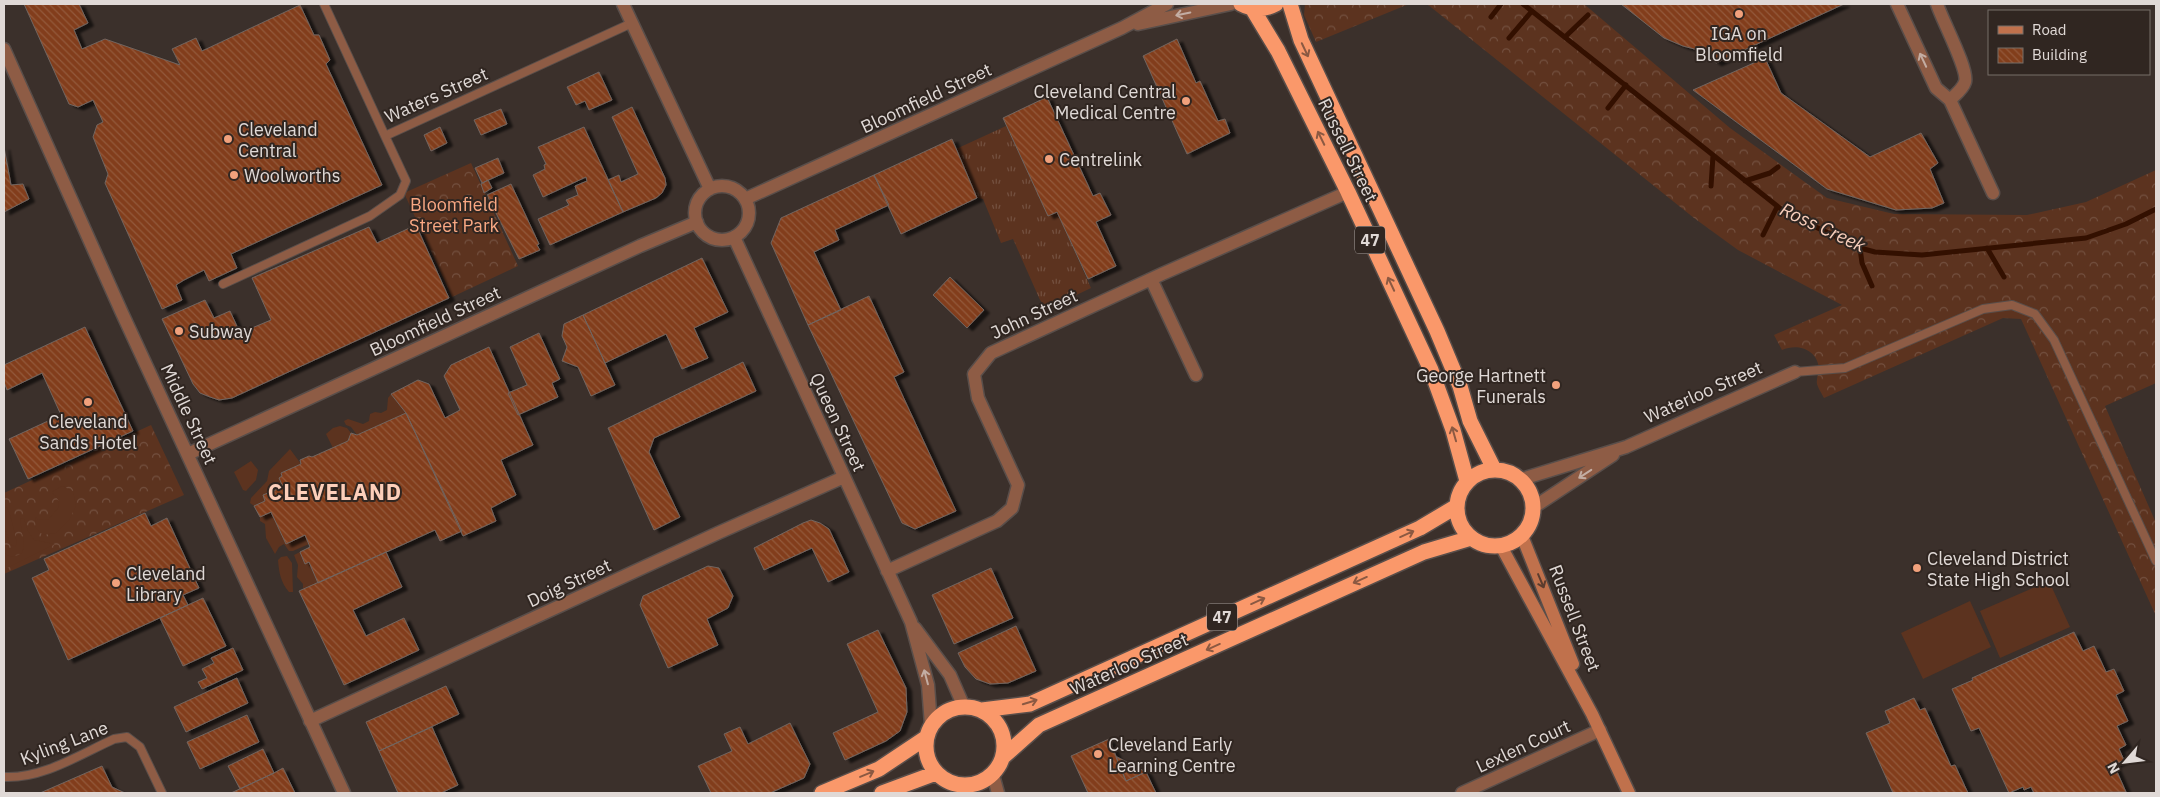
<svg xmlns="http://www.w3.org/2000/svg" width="2160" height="797" font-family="'IBM Plex Sans',sans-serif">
<defs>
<pattern id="grass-tufts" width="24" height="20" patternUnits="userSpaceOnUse" patternTransform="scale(1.25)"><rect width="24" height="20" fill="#5c331f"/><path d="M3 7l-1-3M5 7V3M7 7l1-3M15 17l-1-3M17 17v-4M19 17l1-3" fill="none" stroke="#73503f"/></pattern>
<pattern id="forest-crowns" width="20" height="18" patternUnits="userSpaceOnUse" patternTransform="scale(1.25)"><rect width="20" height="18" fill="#5c331f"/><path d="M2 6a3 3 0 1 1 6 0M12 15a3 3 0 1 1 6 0" fill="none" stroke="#73503f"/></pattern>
<pattern id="building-back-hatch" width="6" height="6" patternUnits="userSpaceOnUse" patternTransform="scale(1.25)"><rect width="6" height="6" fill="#823e1b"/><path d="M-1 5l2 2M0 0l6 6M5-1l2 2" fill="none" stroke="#93593b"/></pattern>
<filter id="shadow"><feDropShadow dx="5.5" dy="3" stdDeviation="1" flood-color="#0009"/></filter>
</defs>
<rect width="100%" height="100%" fill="#3b302b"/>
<path fill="url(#grass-tufts)" d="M1006,126L1048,215L1057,212L1091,288L1047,309L1040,300L1013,239L1001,243L983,199L977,198L956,149Z"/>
<path fill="url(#forest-crowns)" d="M1305,4H1409L1316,42L1304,15Z
M1427,4H1584L1730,128L1827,198L1894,214L2027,215L2086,202L2156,170V383L2105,406L2156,523V616L2021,319L2003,318L1824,398C1822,394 1818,388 1817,384C1816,379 1819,373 1819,368C1817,349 1797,343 1782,350L1774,335L1842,305L1738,250L1694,218Z
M471,163L518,266L452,297L404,193Z
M151,425L184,495L4,574V493Z"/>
<path fill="#5c331f" d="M391,394L406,413L357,435L351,427L346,425L344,421L348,419L363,424L369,421L370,414L375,412L381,413L387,410L388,398Z
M340,426L347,428L351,433L348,441L333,448L326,434L333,428Z
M290,449L301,464L281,473L282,476L279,478L283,487L264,495L265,501L254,506L250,503L251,498L267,481L269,471Z
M251,461L258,470L256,480L246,491L243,490L234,472Z
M62,486L73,491L76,506L69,520L56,533L43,535L36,528L35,517L39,520L49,519L58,508L59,501L52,492Z
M7,507C11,515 15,534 17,543L15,547L10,544L4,525V509Z
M271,512L286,544L305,535L309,544L293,551H289L284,544L279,547L275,554L266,538L265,524L260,521V517Z
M21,518L24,519L28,531L34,540L55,544L5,569L4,552C10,559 15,557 22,553C27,540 19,530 21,518Z
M300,552L305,564L309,562L318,583L303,589V584L297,577L298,565L294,555Z
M287,556L292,563L293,592H289C281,583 279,573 278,560L281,557Z
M2049,581L2070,627L2000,658L1980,611Z
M1970,601L1991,647L1923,679L1901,633Z"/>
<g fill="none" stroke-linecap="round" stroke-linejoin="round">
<path stroke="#331000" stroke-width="5" d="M1523,4L1786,213L1860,248L1875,252L1922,255L2086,238L2126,224L2156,209
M1491,17L1501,4
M1566,36L1588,15
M1509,38L1532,11
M1608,108L1626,85
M1745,181L1770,173L1778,167
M1711,186L1713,156
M1763,235L1777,207
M1860,248L1862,263L1872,286
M1987,248L2004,277"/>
</g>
<path fill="url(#building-back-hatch)" stroke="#716560" filter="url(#shadow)" d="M24,4H79L88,23L74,30L82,49L105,39L180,65L172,49L196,38L202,51L300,5L314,35H319L330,60L326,64L382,185L231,254L237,268L209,281L204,270L184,280L176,285L182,300L162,309L105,183L108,174L93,137L97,125L103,122L93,100L78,107L69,104Z
M1621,4H1844L1716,63L1702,51L1683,46L1664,38Z
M1177,39L1196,83L1200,81L1218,121L1225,119L1230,133L1187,154L1143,56Z
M1765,58L1781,93L1870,157L1921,133L1938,163L1930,169L1944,203L1932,208L1896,210L1827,189L1693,90Z
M599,72L612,100L589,110L585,101L576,105L567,87Z
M1047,97L1093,196L1100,193L1111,215L1096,222L1116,266L1088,279L1057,212L1048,216L1003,118Z
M632,107L665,178L666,185L662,193L656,198L623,212L608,180L619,175L621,182L638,174L612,117Z
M501,109L507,124L481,135L474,120Z
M440,127L447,143L431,151L424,135Z
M584,127L623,212L550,245L538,219L569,205L566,200L578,195L575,186L587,181L586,177L543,197L533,175L545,169L544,165L546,164L538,147Z
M952,139L977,198L901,234L874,175Z
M4,147L11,185L23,184L29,199L4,212Z
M498,158L504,173L482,183L475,168Z
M874,175L889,205L835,230L839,240L814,252L841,310L808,325L771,243L781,218Z
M488,180L492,188L484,193L481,184Z
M511,184L539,244L537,245L540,250L519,259L487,195Z
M416,225L449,298L232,398L219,400L210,397L200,393L193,384L162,319L205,300L214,318L230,311L240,333L271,320L252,278L369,227L377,243Z
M702,258L728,312L694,328L708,358L682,369L666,334L605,363L583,315Z
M950,277L984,310L967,328L933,295Z
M869,296L904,372L894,377L956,511L915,529L902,523L808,325Z
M583,315L615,385L591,396L578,367L562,361L567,347L562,336L564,324Z
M85,327L133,431L28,479L9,439L61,415L42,373L7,390L4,382V365Z
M539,333L560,379L552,383L558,397L518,415L508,393L527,385L510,347Z
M489,347L533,445L501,460L516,495L491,508L496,521L463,536L406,413L391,394L418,380L429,384L445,418L460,410L444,376L451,365Z
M743,362L756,391L654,438L649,452L680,517L654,530L608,428Z
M406,413L462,531L440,541L435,530L318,583L309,562L305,564L300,552L310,547L305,535L286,544L271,512L260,517L254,506L265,501L263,495L283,487L279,478L282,476L281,473L301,464L300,460L309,456L312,457L348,441L351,433L357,435Z
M145,513L151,526L167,518L199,588L183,595L188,605L68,660L32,578L49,570L44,559Z
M811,520L820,523L829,529L849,572L828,582L812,548L764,570L754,548L803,523Z
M386,552L402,587L353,610L366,636L404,618L419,650L344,685L299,591Z
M708,566L719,568L733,596L728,608L707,619L718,645L668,668L640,605L643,596Z
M991,568L1013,618L954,644L932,595Z
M203,598L226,646L183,666L160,618Z
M1016,626L1036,671L1008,683L990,684L976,679L965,667L958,653Z
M878,630L906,688L907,712L900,731L886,741L845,760L833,733L878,712L847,644Z
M2074,632L2083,651L2094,646L2106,672L2114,669L2124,691L2116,695L2128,721L2117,726L2126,745L2119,749L2124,760L2114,765L2126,792L2034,793L2031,787L2024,790L2023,787L2009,793L1979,728L1971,731L1952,689L1973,680L1972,678Z
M233,648L243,670L202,689L198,682L207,678L202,669L214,663L211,658Z
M237,678L248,703L186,732L174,707Z
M446,686L459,714L379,751L366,722Z
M1914,698L1920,710L1925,708L1951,766L1955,765L1968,793H1893L1866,733L1890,723L1885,711Z
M247,715L259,742L200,769L187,742Z
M790,723L810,764L804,778L770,793H711L698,766L732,751L724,734L740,727L748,744Z
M432,727L458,785L441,793H398L379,751Z
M1109,739L1126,781L1146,772L1156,793H1088L1071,756Z
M263,749L274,773L240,789L228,766Z
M1116,757H1117L1146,772L1126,781Z
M102,766L112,787L125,793H40Z
M283,768L295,793H231L274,773Z"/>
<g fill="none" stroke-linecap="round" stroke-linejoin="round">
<defs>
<path id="lane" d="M324,4L385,136L632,23
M223,284L370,216L400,195L406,181L385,136
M1795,372L1845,368L1983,309L2012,305L2035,314L2054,340L2156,561
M4,777C42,779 79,755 114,739L127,737L140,747L162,793"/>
<path id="street" d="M623,4L710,189
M1897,4L1936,88L1950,100L1993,193
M1937,4C1942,20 1969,70 1965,82C1963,89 1955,95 1950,100
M1138,24L1231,4
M4,49L122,313L344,793
M695 213a27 27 0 1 1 54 0a27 27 0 1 1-54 0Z
M745,199L1122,28L1167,4
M734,237L911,622L928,685L931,725
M1151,279L1196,375
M188,454L640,246L697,222
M1522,479L1626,447L1795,372
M1534,507L1613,455
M887,571L997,521L1012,508L1018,485L978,398L974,374L991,353L1162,274L1348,192
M915,628L950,675L964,707
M310,721L718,533L844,477
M993,775L998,793
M963,786L968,793
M1462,793L1600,730"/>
<path id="secondary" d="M1522,536L1573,664
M1501,546L1592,714L1629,793"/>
<path id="highway" d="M1241,4C1252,10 1265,10 1276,4
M1290,4L1301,40L1437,331L1460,386L1470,421L1494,469
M1252,8L1278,51L1348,192L1431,370L1453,430L1467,481
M1457 508a38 38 0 1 1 76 0a38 38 0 1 1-76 0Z
M926 746a39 39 0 1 1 78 0a39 39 0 1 1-78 0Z
M982,710L1030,704L1420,528L1457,506
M1003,757L1039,725L1424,552L1471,538
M822,793L879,769L927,737
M882,793L936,773"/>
</defs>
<use href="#lane" stroke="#594e4a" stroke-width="10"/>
<use href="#street" stroke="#594e4a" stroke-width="15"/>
<use href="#secondary" stroke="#594e4a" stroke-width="15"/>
<use href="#highway" stroke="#594e4a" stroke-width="18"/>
<use href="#lane" stroke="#8e5c45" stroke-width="8"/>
<use href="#street" stroke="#8e5c45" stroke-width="12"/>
<use href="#secondary" stroke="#c0714c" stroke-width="12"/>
<use href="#highway" stroke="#fa986a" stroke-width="15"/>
</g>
<defs><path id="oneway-shaft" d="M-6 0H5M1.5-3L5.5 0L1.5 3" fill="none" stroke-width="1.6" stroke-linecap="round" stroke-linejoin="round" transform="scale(1.25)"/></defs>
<g stroke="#c3ada3">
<use href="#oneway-shaft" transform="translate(1183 14) rotate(168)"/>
<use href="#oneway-shaft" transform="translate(1923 60) rotate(-115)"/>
<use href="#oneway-shaft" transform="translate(1585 474) rotate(147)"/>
<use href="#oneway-shaft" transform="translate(926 677) rotate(-105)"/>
</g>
<g stroke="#8b5942">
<use href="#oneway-shaft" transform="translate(1305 50) rotate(65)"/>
<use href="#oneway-shaft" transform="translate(1321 138) rotate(-116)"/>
<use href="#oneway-shaft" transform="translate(1391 284) rotate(-115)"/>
<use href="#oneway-shaft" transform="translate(1454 434) rotate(-106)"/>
<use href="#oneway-shaft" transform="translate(1407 534) rotate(-24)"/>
<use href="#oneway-shaft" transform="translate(1360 580) rotate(156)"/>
<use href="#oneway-shaft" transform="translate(1258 601) rotate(-24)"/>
<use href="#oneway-shaft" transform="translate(1213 647) rotate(156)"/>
<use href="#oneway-shaft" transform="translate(1030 702) rotate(-17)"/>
<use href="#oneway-shaft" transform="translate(867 774) rotate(-23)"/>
</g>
<use stroke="#5b3c2e" href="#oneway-shaft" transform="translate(1541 581) rotate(67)"/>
<g fill="#f1a17c" stroke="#302621" stroke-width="2">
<circle cx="1739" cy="14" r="5"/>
<circle cx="1186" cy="101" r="5"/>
<circle cx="228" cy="139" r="5"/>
<circle cx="1049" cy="159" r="5"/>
<circle cx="234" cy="175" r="5"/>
<circle cx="179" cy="331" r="5"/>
<circle cx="1556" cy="385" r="5"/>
<circle cx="88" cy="402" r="5"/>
<circle cx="1917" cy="568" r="5"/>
<circle cx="116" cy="583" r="5"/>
<circle cx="1098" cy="754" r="5"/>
</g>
<g text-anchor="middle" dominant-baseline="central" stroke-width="4" stroke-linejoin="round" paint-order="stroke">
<g fill="#302621" stroke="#aba3a0" stroke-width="1">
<rect x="1355" y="226.5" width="30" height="27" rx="4"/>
<rect x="1207" y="603.5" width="30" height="27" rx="4"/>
</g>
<g font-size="16" font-weight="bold" fill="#e0d9d6">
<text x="1370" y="240">47</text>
<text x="1222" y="617">47</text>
</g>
<g font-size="18" fill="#e0d9d6" stroke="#302621" text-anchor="start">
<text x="1739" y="33" text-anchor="middle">IGA on<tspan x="1739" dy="21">Bloomfield</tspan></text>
<text x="1176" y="91" text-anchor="end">Cleveland Central<tspan x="1176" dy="21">Medical Centre</tspan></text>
<text x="238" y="129">Cleveland<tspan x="238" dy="21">Central</tspan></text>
<text x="1059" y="159">Centrelink</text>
<text x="244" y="175">Woolworths</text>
<text x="189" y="331">Subway</text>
<text x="1546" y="375" text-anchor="end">George Hartnett<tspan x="1546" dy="21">Funerals</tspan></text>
<text x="88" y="421" text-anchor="middle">Cleveland<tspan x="88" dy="21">Sands Hotel</tspan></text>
<text x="1927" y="558">Cleveland District<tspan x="1927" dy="21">State High School</tspan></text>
<text x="126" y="573">Cleveland<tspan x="126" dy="21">Library</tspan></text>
<text x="1108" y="744">Cleveland Early<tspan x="1108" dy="21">Learning Centre</tspan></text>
</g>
<g font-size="18" fill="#e0d9d6" stroke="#302621">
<text transform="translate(436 95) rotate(-24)">Waters Street</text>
<text transform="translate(926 98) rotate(-25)">Bloomfield Street</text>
<text transform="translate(1348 150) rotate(64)">Russell Street</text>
<text transform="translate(1034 314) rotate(-25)">John Street</text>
<text transform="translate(435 321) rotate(-25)">Bloomfield Street</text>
<text transform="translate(1703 392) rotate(-24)">Waterloo Street</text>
<text transform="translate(189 414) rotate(65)">Middle Street</text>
<text transform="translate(838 422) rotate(65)">Queen Street</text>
<text transform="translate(569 583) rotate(-25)">Doig Street</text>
<text transform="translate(1575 618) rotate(69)">Russell Street</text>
<text transform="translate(1129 664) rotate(-24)">Waterloo Street</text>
<text transform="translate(64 743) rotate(-21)">Kyling Lane</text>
<text transform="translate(1523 746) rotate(-25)">Lexlen Court</text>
</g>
<g font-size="18" fill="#f9a883" stroke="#302621">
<text x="454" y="204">Bloomfield<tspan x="454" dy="21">Street Park</tspan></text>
</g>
<g font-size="19" font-style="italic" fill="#f8cebb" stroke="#302621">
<text transform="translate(1823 227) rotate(25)">Ross Creek</text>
</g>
<g font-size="22" font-weight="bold" letter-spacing="1" fill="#fdcfba" stroke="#302621">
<text x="335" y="491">CLEVELAND</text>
</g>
</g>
<rect width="2160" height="797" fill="none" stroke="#e0d9d6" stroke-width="10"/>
<rect x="1988" y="10" width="162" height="65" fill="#302621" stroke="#766e69"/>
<rect x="1998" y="26" width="25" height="8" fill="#c0714c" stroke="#766e69"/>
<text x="2032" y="35" font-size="15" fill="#e0d9d6">Road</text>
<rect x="1998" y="48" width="25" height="15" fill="url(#building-back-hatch)" stroke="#766e69"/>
<text x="2032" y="60" font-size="15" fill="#e0d9d6">Building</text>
<g transform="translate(2125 762) rotate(242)" stroke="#302621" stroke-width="4" paint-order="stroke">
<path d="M0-4L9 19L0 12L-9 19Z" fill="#e0d9d6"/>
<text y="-8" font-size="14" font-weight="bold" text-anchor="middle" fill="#e0d9d6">N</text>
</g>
</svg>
